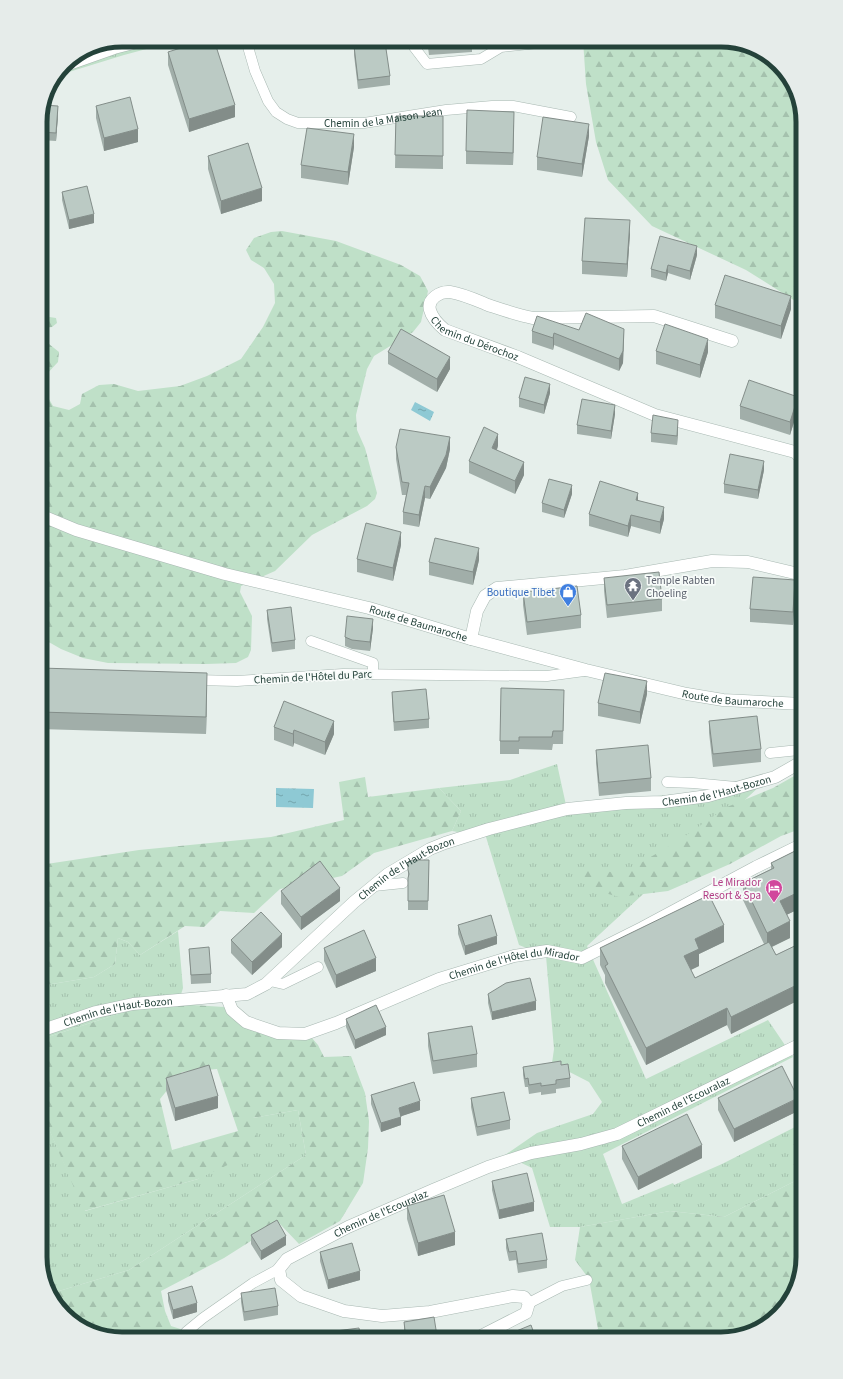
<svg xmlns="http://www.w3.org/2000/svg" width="843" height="1379" font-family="'Source Sans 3',sans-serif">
<defs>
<pattern id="grass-tufts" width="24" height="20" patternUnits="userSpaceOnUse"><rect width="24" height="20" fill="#bfe0c8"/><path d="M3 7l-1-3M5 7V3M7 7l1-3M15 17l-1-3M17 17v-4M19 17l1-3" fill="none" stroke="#a4c1ad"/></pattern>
<pattern id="forest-firs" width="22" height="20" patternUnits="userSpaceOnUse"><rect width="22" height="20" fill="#bfe0c8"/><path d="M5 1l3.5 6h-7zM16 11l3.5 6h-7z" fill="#a4c1ad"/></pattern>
<pattern id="water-ripples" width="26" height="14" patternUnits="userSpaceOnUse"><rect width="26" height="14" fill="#8ec9d4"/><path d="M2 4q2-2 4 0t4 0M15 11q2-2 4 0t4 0" fill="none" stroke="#74a5ad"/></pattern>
</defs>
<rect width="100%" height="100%" fill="#e6efeb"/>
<path fill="url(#grass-tufts)" d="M122,40H180L124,55L56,76L64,64L91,46Z
M557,764L566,805L708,791L773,774L587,946L646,1079L768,1020L793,1057L603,1154L622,1204L673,1183L674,1185L722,1164L803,1123V1177L724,1217L670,1211L580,1227H550L532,1168L505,1155L537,1133L593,1114L602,1102L589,1082L552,1063L554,1049L546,956L519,945L486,837L452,831L461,811L439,788L510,780Z
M178,931L183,988L178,1004L127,1011L42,1039L40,1044V986L94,977L115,964L118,938L128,942L140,955Z
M40,1108L85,1211L198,1179L253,1118L298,1110L306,1155L129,1270L49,1294L40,1257Z"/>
<path fill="url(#forest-firs)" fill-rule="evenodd" d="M583,40H727L767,54L795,86L803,122V306L746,270L652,226L608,180L596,142L586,84Z
M282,231L336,241L401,265L420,276L428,291L421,322L413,332L374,356L367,369L356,415L357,430L365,448L377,493L375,499L367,506L312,535L275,571L241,586L240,592L252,616L251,650L248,657L236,663L206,664L108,663L83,658L61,649L40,637V345L49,344L59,352L58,362L45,376V392L53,406L69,410L80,404L82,394L99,385L114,384L138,391L180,386L207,376L241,359L263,327L275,303L274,284L264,268L251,260L246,250L254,238L271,232Z
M43,316L56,318L57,323L52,327L40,329V317Z
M803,771V828L781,836L730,864L668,891L619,897L598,891L585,883L581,878L582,871L590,868L611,872L630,869L678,841L727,807L773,788Z
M365,777L368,797L439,788L461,811L452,831L374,853L342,876L280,889L254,913L220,911L204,927L185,926L140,955L128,942L118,938L115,964L94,977L40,986V865L139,850L271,837L344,820L339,782Z
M178,1004L239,1008L249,1017L280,1029L305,1030L318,1045L324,1057L351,1056L365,1093L369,1121L368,1148L363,1183L340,1221L299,1244L279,1223L224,1258L161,1291L165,1311L171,1326L193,1333L190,1339H117L77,1325L49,1294L129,1270L306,1155L298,1110L253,1118L259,1150L198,1179L84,1211L40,1108V1044L42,1039L127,1011ZM217,1069L238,1131L172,1150L160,1099L182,1072Z
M803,1177V1257L789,1302L757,1331L721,1339H579L598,1329L589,1279L575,1260L580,1227L670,1211L724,1217Z"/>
<path fill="url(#water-ripples)" d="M415,402L434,412L430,421L411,410Z
M276,788L314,789L313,808L276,807Z"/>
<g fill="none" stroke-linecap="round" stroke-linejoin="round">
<defs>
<g id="service">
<path id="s1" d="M246,40L255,71L268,101L276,112L287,119L298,123H364L446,110L492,106H513L571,117"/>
<path d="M412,40L414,47L427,64L481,59L501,47L538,43"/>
<path d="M311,641L373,663V674"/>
<path d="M195,680L237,681L343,674L547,676L584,671"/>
<path d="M770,753L799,750L803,751"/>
<path d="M667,782L693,783L736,787"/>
<path d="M374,886L403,883"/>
<path d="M270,981L283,984L318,967"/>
<path d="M529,1303L562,1286L587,1280"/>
<path d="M187,1339L186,1332L203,1318L253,1283L279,1269"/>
</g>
<g id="minor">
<path d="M63,66L114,48L145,40"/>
<path id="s2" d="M732,341L654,316L533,318C517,315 503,310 488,305C476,300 463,294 450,292C440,291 427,299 430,310C432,318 439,325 445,330L518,357L655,415L795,452L803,460"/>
<path id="s3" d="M40,515L76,530L225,574L369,608L471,639L586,670L687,694L723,700L803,704"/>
<path d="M471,639L477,611L485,596L497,588L625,576L712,561L748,562L803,575"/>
<path id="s4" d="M226,995L232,1010L246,1022L278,1033L305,1034L336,1023L439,979L514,956L547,951L582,958L642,928L756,867L803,844"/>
<path id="s5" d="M40,1031L96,1012L133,1004L247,994L266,984L354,902L388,874L430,849L445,843L489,829L567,809L626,803L663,802L708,796L775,777L803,761"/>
<path id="s6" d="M475,1339L526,1313L529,1303L524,1297L513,1296L430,1312L382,1316L344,1311L301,1296L281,1280L279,1269L287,1259L348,1227L433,1190L488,1167L531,1153L581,1144L617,1134L803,1043"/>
</g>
</defs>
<use href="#service" stroke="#a8b8b2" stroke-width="11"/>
<use href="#minor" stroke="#a8b8b2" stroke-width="13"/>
<use href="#service" stroke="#fff" stroke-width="10"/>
<use href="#minor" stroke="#fff" stroke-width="12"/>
</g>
<path fill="#a1aea9" d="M384,40H394L384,42Z
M427,40H472V52L429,55Z
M354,46L390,76V85L358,89L354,55Z
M168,52L235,117L189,132L168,65Z
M96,106L138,142L104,151L96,118Z
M58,115L56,141L40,140V117Z
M396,116H443V169L395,168Z
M514,125L513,165L466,164V151Z
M589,136L582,177L537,170V157Z
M354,147L348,185L301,178V165Z
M208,156L262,201L221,214L208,169Z
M62,192L94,223L69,229L62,200Z
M630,233L627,277L582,274V261Z
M697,255L690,280L668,273L666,281L651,277V269Z
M715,305L791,309L781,339L715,318Z
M579,330L624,341L623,363L619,371L554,345L553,350L532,343V331Z
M656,351L708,352L700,378L656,364Z
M388,352L450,369L437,392L388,364Z
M550,393L544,414L519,407V398Z
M740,406L798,409L790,435L740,419Z
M615,414L611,439L577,434V425Z
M678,429L677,445L651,442V433Z
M498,446L497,450L524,475L515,494L469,473V461Z
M396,447L450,449L446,468L430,499L425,498L419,527L403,524V512L406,495H402L396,459Z
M764,470L758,499L724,493V484Z
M572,494L564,518L542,512V503Z
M638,500L664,519L660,534L631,526L628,537L589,526V514Z
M401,545L393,581L357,572V559Z
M479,560L473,585L429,575V562Z
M604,578L662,599V611L607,618L604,591Z
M523,592L581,615V628L527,635L523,605Z
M795,592L793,625L750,622V609Z
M267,610L295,640V649L272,652L267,619Z
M373,628L370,651L352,649L345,646V637Z
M40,668L207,690L206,734L40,729Z
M392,692L429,719V728L394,731L392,701Z
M647,694L640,724L598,716V703Z
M564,703L563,744H553L552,750L519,749V754H500V741Z
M709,721L761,749V762L713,767L709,733Z
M274,727L334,734L325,755L294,743L293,747L274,740Z
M596,750L651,778V791L599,796L596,763Z
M803,847V907L786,915L790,938L772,947L776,955L803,942V999V998L731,1034L727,1025L646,1065L605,983V975L600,965V948L724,942L699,954V966L691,970L695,978L764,944L743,900V883L771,869V863Z
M429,860L428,910H408V862Z
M281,891L340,901L301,930L281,904Z
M458,925L497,944L465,955L458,934Z
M231,940L282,947L252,975L231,953Z
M324,948L376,971L336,988L324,961Z
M189,949L211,974V983L191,984Z
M488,994L536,1010L492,1020L488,1003Z
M346,1019L386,1035L355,1049L346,1027Z
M428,1033L477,1054V1067L433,1074L428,1046Z
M561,1065L570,1078V1087L556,1089V1093L541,1095V1092L529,1094L528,1087H525L523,1075V1067Z
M166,1078L218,1108L175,1121L166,1090Z
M371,1095L420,1110L401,1116V1125L381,1132L371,1104Z
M471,1098L510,1120V1129L477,1136L471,1107Z
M718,1098L798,1111L734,1142L718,1110Z
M622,1146L702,1158L638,1190L622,1159Z
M492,1181L534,1211L499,1219L492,1190Z
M407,1206L455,1245L418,1256L407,1219Z
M251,1235L286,1245L261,1260L251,1244Z
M506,1239L547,1260V1268L518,1273L516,1260L509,1261L506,1248Z
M320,1252L360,1280L328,1289L320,1261Z
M168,1293L197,1312L173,1319L168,1301Z
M241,1293L278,1306V1315L244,1321L241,1302Z
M404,1322L437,1336V1339H405L404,1331Z"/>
<path fill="#838d89" d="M235,105V117L189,132V119Z
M58,106V115L56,141V133Z
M514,112V125L513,165V153Z
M589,124V136L582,177V164Z
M138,129V142L104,151V138Z
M354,134V147L348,185V172Z
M262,188V201L221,214V201Z
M94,214V223L69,229V220Z
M630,220V233L627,277V264Z
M697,246V255L690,280V271Z
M668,265V273L666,281V273Z
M791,296V309L781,339V326Z
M624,329L623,363L619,371V359Z
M554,333V345L553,350V338Z
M708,339V352L700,378V365Z
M450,357V369L437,392V379Z
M550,384V393L544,414V405Z
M798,397V409L790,435V422Z
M615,405V414L611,439V431Z
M678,420V429L677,445V436Z
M498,434V446L492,461V448Z
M450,437V449L446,468L430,499V487Z
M764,461V470L758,499V490Z
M524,462V475L515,494V481Z
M572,485V494L564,518V510Z
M425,486V498L419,527V515Z
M638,493V504L636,500Z
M664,507V519L660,534V522Z
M631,515V526L628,537V526Z
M401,532V545L393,581V568Z
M479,548V560L473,585V572Z
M795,580V592L793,625V612Z
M373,619V628L370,651V642Z
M207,673V690L206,734V717Z
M647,681V694L640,724V712Z
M334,721V734L325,755V742Z
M294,730V743L293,747V734Z
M340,888V901L301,930V917Z
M803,890V907L780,918V901Z
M790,921V938L767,949V933Z
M724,925V942L699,954V966L684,973V956L695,939Z
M282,934V947L252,975V962Z
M497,936V944L465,955V946Z
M376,958V971L336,988V975Z
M803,982V998L731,1034V1017Z
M536,1001V1010L492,1020V1012Z
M727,1008V1025L646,1065V1048Z
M386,1027V1035L355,1049V1040Z
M218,1096V1108L175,1121V1108Z
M798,1098V1111L734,1142V1129Z
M420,1101V1110L399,1117V1108Z
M401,1117V1125L381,1132V1123Z
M702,1145V1158L638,1190V1177Z
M534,1202V1211L499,1219V1210Z
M455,1232V1245L418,1256V1243Z
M286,1236V1245L261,1260V1251Z
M360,1271V1280L328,1289V1280Z
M197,1303V1312L173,1319V1310Z"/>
<path fill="#bbcac4" stroke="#838d89" d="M206,40H214L235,105L189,119L168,52Z
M428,40H462L429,42Z
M385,42L390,76L358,80L354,46Z
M130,97L138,129L104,138L96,106Z
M43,105L58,106L56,133L40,132V117Z
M467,110L514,112L513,153L466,151Z
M396,116H443V156L395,155Z
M543,117L589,124L582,164L537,157Z
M307,128L354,134L348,172L301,165Z
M248,143L262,188L221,201L208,156Z
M87,186L94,214L69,220L62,192Z
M585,218L630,220L627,264L582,261Z
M660,236L697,246L690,271L668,265L666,273L651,269Z
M725,275L791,296L781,326L715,305Z
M586,313L624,329L623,351L619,359L554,333L553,338L532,331L537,316L579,330Z
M665,324L708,339L700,365L656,351Z
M401,329L450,357L437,379L388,352Z
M525,377L550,384L544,405L519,398Z
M749,380L798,397L790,422L740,406Z
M582,399L615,405L611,431L577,425Z
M653,415L678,420L677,436L651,433Z
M484,427L498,434L492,448L524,462L515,481L469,461Z
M400,429L450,437L446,455L430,487L425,486L419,515L403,512L409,483L402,482L396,447Z
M730,454L764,461L758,490L724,484Z
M549,479L572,485L564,510L542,503Z
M600,481L638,493L636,500L664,507L660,522L631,515L628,526L589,514Z
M366,523L401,532L393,568L357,559Z
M435,538L479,548L473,572L429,562Z
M659,572L662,599L607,605L604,578Z
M753,577L795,580L793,612L750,609Z
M577,586L581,615L527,622L523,592Z
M291,607L295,640L272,643L267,610Z
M347,616L373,619L370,642L352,640L345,637Z
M40,668L207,673L206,717L40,712Z
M605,673L647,681L640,712L598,703Z
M501,688L564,690L563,731H553L552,737H519V741H500Z
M426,689L429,719L394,722L392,692Z
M284,701L334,721L325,742L294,730L293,734L274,727Z
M757,716L761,749L713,754L709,721Z
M648,745L651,778L599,783L596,750Z
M803,847V890L780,901L790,921L767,933L743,883L774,868L771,863Z
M412,860H429L428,901H408V878L409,874L408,870V862Z
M320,861L340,888L301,917L281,891Z
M709,895L724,925L695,939L699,949L684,956L695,978L769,942L776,955L803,942V982L731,1017L727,1008L646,1048L605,966L608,964L600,948Z
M261,912L282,934L252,962L231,940Z
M491,915L497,936L465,946L458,925Z
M364,930L376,958L336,975L324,948Z
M209,947L211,974L191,975L189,949Z
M530,978L536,1001L492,1012L488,994L506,983Z
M376,1005L386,1027L355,1040L346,1019Z
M472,1026L477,1054L433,1061L428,1033Z
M561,1061V1065L568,1064L570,1078L556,1080V1084L541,1086V1083L529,1085L528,1078L525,1079L523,1067Z
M209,1065L218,1096L175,1108L166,1078Z
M782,1066L798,1098L734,1129L718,1098Z
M414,1082L420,1101L399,1108L401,1117L381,1123L371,1095Z
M504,1092L510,1120L477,1127L471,1098Z
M687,1114L702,1145L638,1177L622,1146Z
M527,1173L534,1202L499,1210L492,1181Z
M444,1195L455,1232L418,1243L407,1206Z
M277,1220L286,1236L261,1251L251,1235Z
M542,1233L547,1260L518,1264L516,1251L509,1252L506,1239Z
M352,1243L360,1271L328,1280L320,1252Z
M192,1286L197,1303L173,1310L168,1293Z
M275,1288L278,1306L244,1312L241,1293Z
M434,1317L437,1336L419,1339H406L404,1322Z
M531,1325L536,1339H497Z
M359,1328L361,1339H329L328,1332Z"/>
<defs>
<symbol id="temple-pin" viewBox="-11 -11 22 30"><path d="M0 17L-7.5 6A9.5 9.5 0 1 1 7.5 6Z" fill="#6b7280" stroke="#f7fbf9"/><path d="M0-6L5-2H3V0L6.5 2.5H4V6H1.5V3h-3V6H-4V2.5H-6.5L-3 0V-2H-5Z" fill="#fff"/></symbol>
<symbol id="shop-pin" viewBox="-11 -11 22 30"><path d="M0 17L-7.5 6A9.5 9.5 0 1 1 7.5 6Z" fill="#3f7fe0" stroke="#f7fbf9"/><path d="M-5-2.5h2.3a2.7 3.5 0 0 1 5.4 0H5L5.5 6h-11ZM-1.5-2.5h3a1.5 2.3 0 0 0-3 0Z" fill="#fff"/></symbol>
<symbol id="hotel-pin" viewBox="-11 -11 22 30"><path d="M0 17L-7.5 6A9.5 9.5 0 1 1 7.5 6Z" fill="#d1479c" stroke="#f7fbf9"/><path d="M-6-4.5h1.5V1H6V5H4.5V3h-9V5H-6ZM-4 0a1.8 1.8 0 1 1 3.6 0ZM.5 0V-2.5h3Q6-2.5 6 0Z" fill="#fff"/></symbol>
</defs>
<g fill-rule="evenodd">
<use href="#temple-pin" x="623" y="576" width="20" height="27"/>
<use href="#shop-pin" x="558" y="582" width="20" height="27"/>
<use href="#hotel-pin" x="764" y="878" width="20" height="27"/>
</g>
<g text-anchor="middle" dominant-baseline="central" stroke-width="3.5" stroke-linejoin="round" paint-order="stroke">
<g font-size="11" fill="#24423a" stroke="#f7fbf9">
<text stroke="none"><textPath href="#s1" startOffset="189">Chemin de la Maison Jean</textPath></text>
<text stroke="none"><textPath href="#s2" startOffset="377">Chemin du Dérochoz</textPath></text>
<text stroke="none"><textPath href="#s3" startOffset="394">Route de Baumaroche</textPath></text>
<text transform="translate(313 677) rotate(-3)">Chemin de l'Hôtel du Parc</text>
<text stroke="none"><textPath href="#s3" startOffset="718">Route de Baumaroche</textPath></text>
<text stroke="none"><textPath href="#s5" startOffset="740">Chemin de l'Haut-Bozon</textPath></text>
<text stroke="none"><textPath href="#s5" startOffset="416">Chemin de l'Haut-Bozon</textPath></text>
<text stroke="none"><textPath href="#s4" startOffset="318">Chemin de l'Hôtel du Mirador</textPath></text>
<text stroke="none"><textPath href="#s5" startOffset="81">Chemin de l'Haut-Bozon</textPath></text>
<text stroke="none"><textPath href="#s6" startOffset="781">Chemin de l'Ecouralaz</textPath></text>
<text stroke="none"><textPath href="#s6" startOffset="457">Chemin de l'Ecouralaz</textPath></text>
</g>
<g font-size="11" fill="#5b616d" stroke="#f7fbf9" text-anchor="start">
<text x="646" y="580">Temple Rabten<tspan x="646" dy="13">Choeling</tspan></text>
</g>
<g font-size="11" fill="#366cbe" stroke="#f7fbf9" text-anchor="end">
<text x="555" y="592">Boutique Tibet</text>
</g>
<g font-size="11" fill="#b23c85" stroke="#f7fbf9" text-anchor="end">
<text x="761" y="882">Le Mirador<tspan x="761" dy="13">Resort &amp; Spa</tspan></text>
</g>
</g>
<path d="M0 0H843V1379H0ZM122 47H721A75 75 0 0 1 796 122V1257A75 75 0 0 1 721 1332H122A75 75 0 0 1 47 1257V122A75 75 0 0 1 122 47Z" fill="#e6ecea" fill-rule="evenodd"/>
<path fill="none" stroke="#24423a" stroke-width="5" d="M122 47H721A75 75 0 0 1 796 122V1257A75 75 0 0 1 721 1332H122A75 75 0 0 1 47 1257V122A75 75 0 0 1 122 47Z"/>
</svg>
